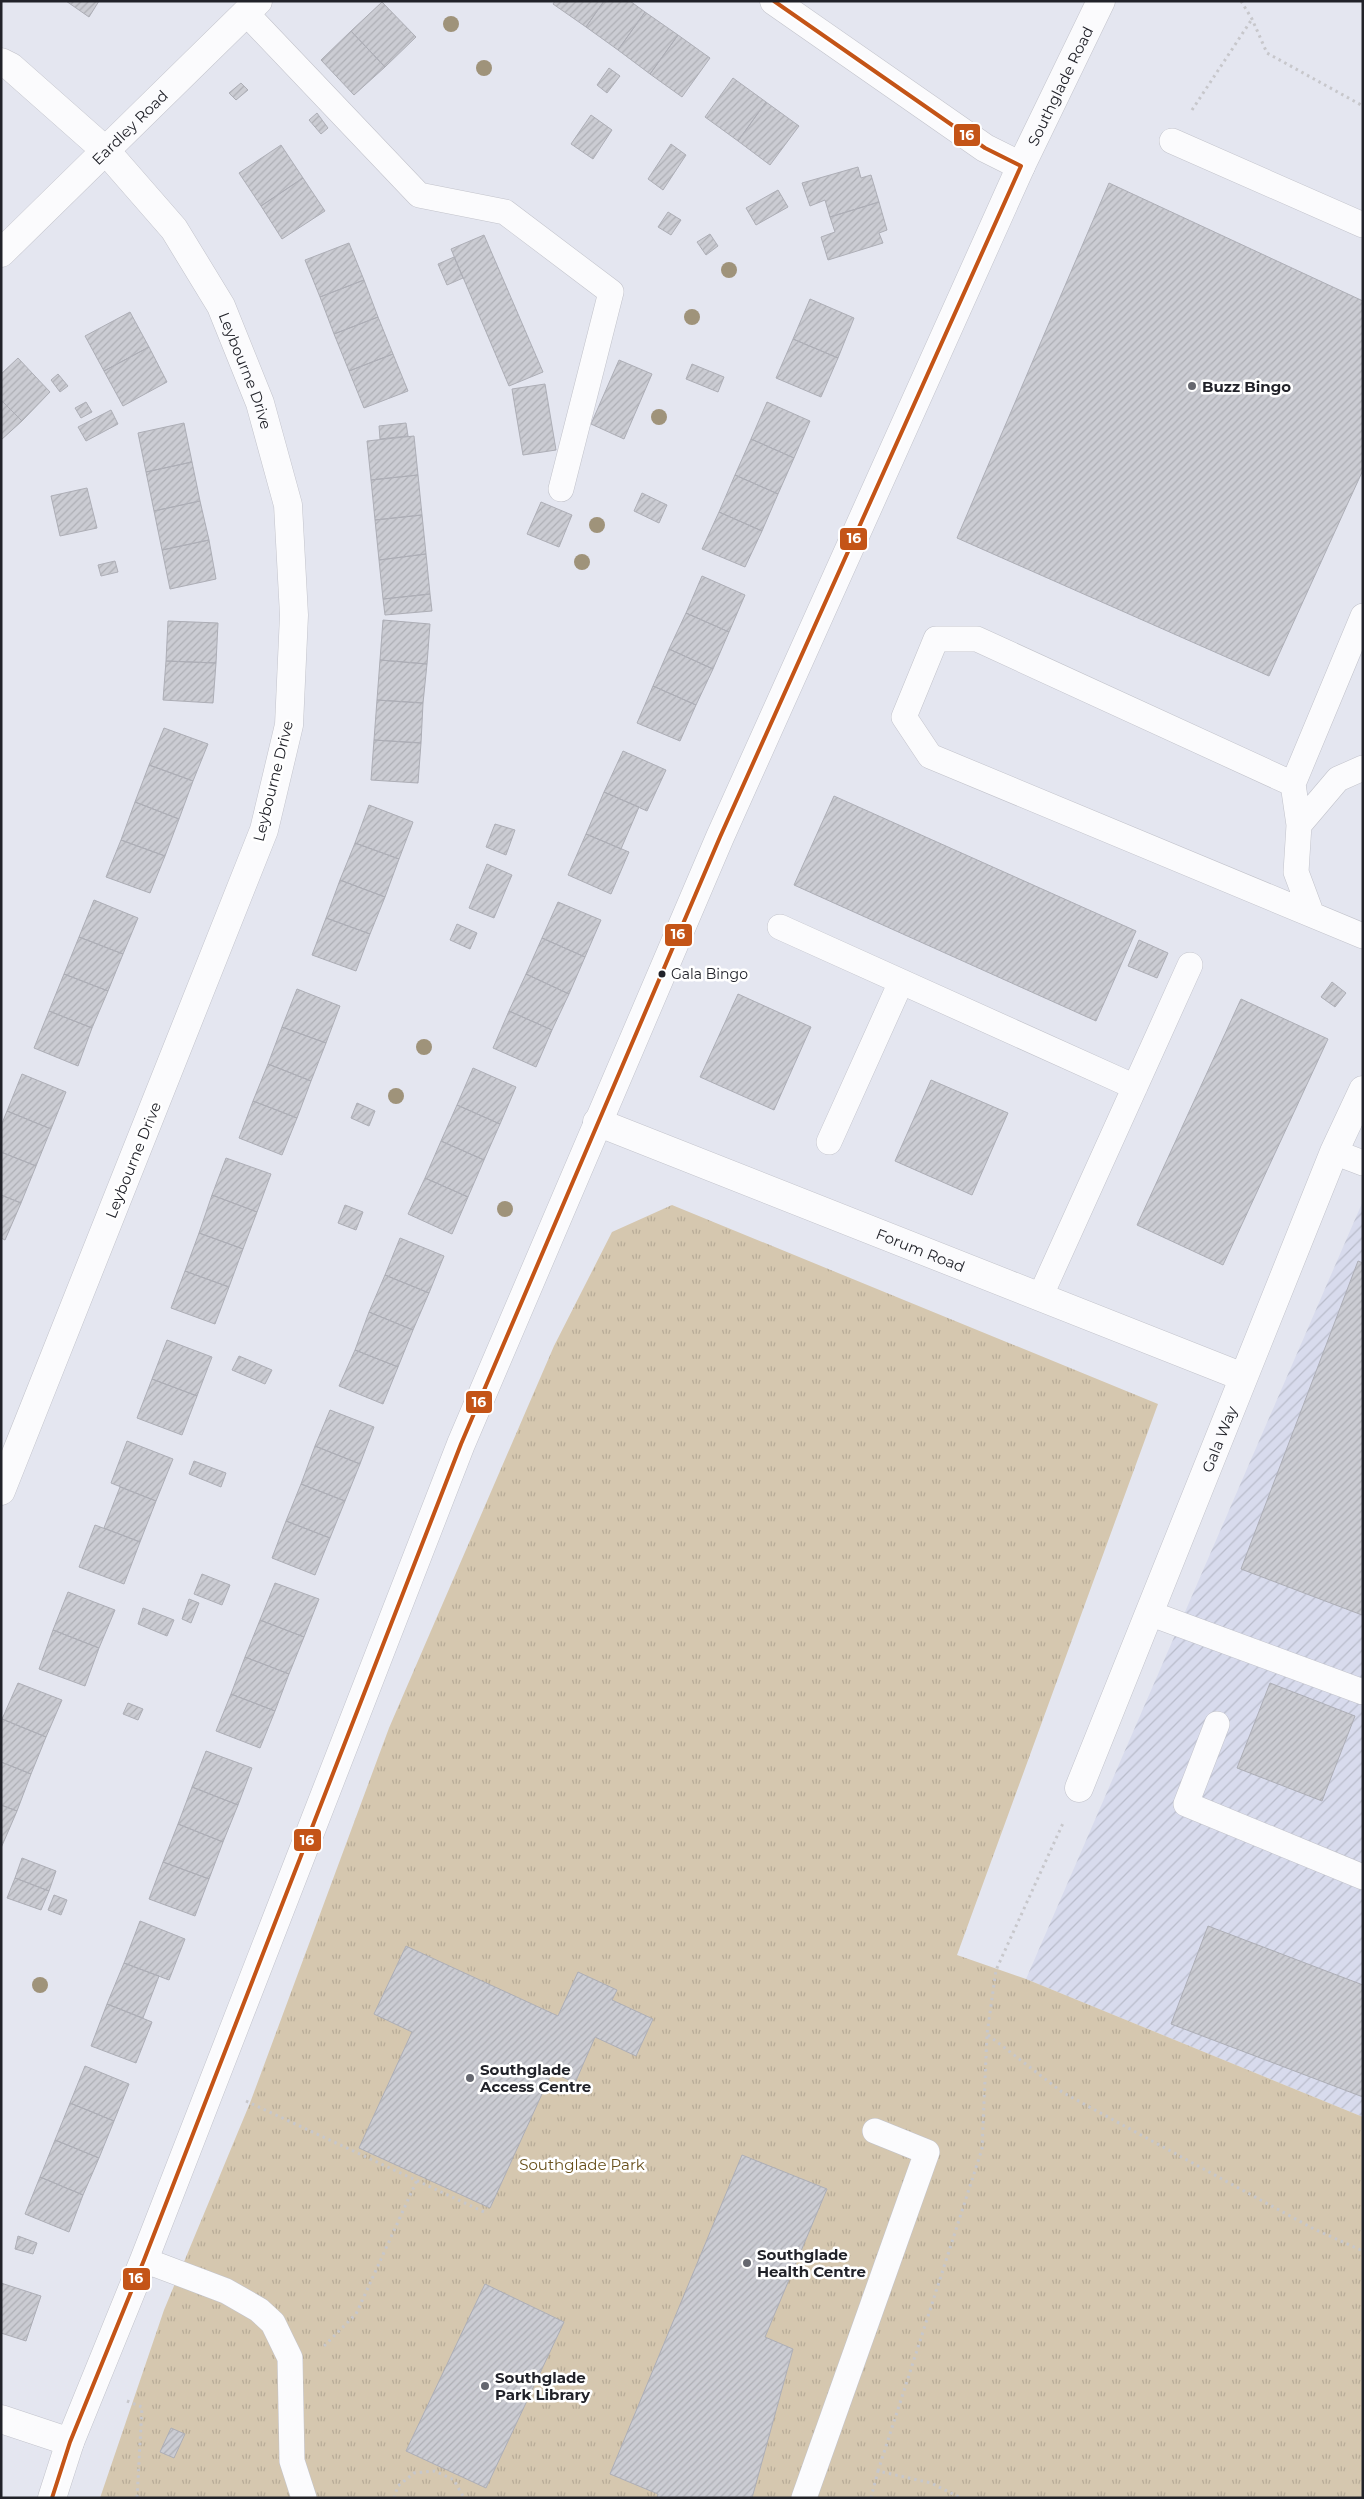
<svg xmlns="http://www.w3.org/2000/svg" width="1364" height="2499" font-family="Montserrat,sans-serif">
<defs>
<pattern id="industrial-furrows" width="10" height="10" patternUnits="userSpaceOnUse" patternTransform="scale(1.25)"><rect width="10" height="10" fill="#d8dbed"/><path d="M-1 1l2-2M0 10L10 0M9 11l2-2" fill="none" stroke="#b9bccb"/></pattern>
<pattern id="grass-tufts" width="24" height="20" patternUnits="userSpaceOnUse" patternTransform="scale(1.25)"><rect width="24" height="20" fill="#d5c7af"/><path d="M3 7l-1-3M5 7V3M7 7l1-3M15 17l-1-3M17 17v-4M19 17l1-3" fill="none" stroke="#b7ab97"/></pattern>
<pattern id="building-hatch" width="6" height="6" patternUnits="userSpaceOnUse" patternTransform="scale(1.25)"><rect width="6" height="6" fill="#cbccd3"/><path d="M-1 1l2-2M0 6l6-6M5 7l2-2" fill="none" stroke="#aeafb5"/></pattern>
</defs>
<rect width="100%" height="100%" fill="#e4e6f0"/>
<path fill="url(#industrial-furrows)" d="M1363,1201V2117L1026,1979Z"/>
<path fill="url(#grass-tufts)" d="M672,1205L1158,1404L957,1955L1026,1979L1363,2117V2498H100L164,2310L250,2103L389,1728L554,1346L612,1232Z"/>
<path fill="url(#building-hatch)" stroke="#adaeb6" d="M66,1H99L89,17Z
M555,1H604L586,27L553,4Z
M604,1H630L645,12L618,50L586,27Z
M382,2L416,37L385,67L351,31Z
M645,12L678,35L650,74L618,50Z
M351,31L385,67L354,95L321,60Z
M678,35L710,58L682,97L650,74Z
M609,68L620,76L607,93L597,85Z
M733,78L766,102L738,141L705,117Z
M241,83L248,90L236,100L229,93Z
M766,102L799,126L770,165L738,141Z
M317,113L328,128L321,134L309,120Z
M591,115L612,130L593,159L571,144Z
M671,144L686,155L663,190L648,179Z
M281,145L303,178L261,206L239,173Z
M858,167L861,178L871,175L879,202L830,217L825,200L810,206L802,183Z
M303,178L325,211L282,239L261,206Z
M1109,183L1363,301V470L1269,676L957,538Z
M778,190L788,207L756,225L746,208Z
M879,202L887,230L879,233L883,243L828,260L821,237L835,232L830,217Z
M668,212L681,220L671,235L658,227Z
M710,234L718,246L706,255L697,242Z
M484,235L543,372L509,386L451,249Z
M349,243L364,280L320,297L305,260Z
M454,257L463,278L447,285L438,264Z
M364,280L378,317L334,334L320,297Z
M810,299L854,318L838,358L793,339Z
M130,312L149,347L104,371L85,336Z
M378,317L393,354L349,371L334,334Z
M793,339L838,358L821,397L776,378Z
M149,347L167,382L123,406L104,371Z
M393,354L408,391L364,408L349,371Z
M18,358L50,392L22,421L1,400V374Z
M619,360L652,374L624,439L591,424Z
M692,364L724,377L718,392L686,379Z
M58,374L68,386L60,392L51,380Z
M545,384L556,450L523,455L512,389Z
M1,400L22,421L1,440Z
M86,402L92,412L81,418L75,408Z
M767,402L810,421L794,458L751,439Z
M111,410L118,424L86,441L78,427Z
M184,423L192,462L146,472L138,433Z
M406,423L408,436L380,439L379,426Z
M414,436L418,475L371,480L367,441Z
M751,439L794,458L778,494L735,475Z
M192,462L200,501L154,511L146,472Z
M418,475L422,515L375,520L371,480Z
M735,475L778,494L762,531L719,512Z
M87,488L97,528L60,536L51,496Z
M642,493L667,505L659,523L634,511Z
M200,501L209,540L162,550L154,511Z
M541,502L572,515L559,547L527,534Z
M719,512L762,531L745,567L702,549Z
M422,515L426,554L379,560L375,520Z
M209,540L216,579L170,589L162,550Z
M426,554L430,594L383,599L379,560Z
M115,561L118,572L101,576L98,565Z
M702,576L745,595L729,632L686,613Z
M430,594L432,611L385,615L383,599Z
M686,613L729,632L713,669L669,649Z
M383,620L430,624L427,664L380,660Z
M168,621L218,623L216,663L166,661Z
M669,649L713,669L696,705L653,686Z
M380,660L427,664L423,703L377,700Z
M166,661L216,663L213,703L163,700Z
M653,686L696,705L680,741L637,723Z
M377,700L423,703L421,743L374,740Z
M164,728L208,744L193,781L149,765Z
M374,740L421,743L418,783L371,780Z
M623,751L666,770L647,811L604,792Z
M149,765L193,781L179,819L135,802Z
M604,792L639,807L621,849L586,834Z
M834,796L1136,931L1096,1021L794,885Z
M135,802L179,819L165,856L121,840Z
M369,805L413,822L399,859L355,843Z
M495,824L515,830L506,855L486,847Z
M586,834L629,852L611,894L568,875Z
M121,840L165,856L150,893L106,877Z
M355,843L399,859L385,897L340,880Z
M487,864L512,875L494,918L469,908Z
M340,880L385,897L370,934L326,918Z
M94,900L138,918L123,954L79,937Z
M558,902L601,920L585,957L542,938Z
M326,918L370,934L356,971L312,955Z
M457,924L477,933L470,949L450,940Z
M79,937L123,954L108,991L64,974Z
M542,938L585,957L569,994L526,974Z
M1139,940L1168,953L1157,978L1128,966Z
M64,974L108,991L92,1028L49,1011Z
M526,974L569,994L552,1030L509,1011Z
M1332,982L1346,993L1335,1007L1321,997Z
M297,989L340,1006L326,1043L282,1027Z
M738,994L811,1027L774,1110L700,1077Z
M1241,999L1328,1039L1223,1265L1137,1225Z
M49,1011L92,1028L78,1066L34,1048Z
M509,1011L552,1030L536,1067L493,1048Z
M282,1027L326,1043L311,1081L268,1064Z
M268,1064L311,1081L297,1118L253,1101Z
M473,1068L516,1087L500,1124L457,1105Z
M22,1074L66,1092L51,1129L7,1111Z
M931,1080L1008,1113L972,1195L895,1161Z
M253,1101L297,1118L282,1155L239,1138Z
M357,1103L375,1111L369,1126L351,1118Z
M457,1105L500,1124L484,1160L441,1141Z
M7,1111L51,1129L36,1166L1,1152V1126Z
M441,1141L484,1160L468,1197L425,1178Z
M1,1152L36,1166L21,1203L1,1195Z
M226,1158L271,1174L257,1212L212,1195Z
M425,1178L468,1197L452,1234L408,1214Z
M1,1195L21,1203L5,1240L1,1238Z
M212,1195L257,1212L243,1249L199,1233Z
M345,1205L363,1212L356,1230L338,1223Z
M199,1233L243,1249L229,1287L185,1271Z
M400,1238L444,1256L429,1293L385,1275Z
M1358,1261L1363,1263L1362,1615L1241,1569Z
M185,1271L229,1287L215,1324L171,1308Z
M385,1275L429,1293L413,1330L369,1312Z
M369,1312L413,1330L398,1367L355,1350Z
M167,1340L212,1357L197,1396L152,1379Z
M355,1350L398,1367L383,1404L339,1386Z
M239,1356L272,1370L265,1384L232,1370Z
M152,1379L197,1396L182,1435L137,1418Z
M330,1410L374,1427L360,1464L315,1446Z
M127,1441L173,1459L156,1501L111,1483Z
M315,1446L360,1464L345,1501L301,1484Z
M194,1461L226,1473L221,1487L189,1474Z
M301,1484L345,1501L330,1538L286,1521Z
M120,1487L156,1501L140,1542L104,1528Z
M286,1521L330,1538L315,1575L272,1558Z
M95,1525L140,1542L124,1584L79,1567Z
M202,1574L230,1585L222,1605L194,1594Z
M275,1583L319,1599L304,1637L260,1620Z
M68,1592L115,1610L99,1648L53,1630Z
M189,1599L199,1603L191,1623L182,1619Z
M143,1608L174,1620L167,1636L138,1624Z
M260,1620L304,1637L289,1674L245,1657Z
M53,1630L99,1648L85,1686L39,1669Z
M245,1657L289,1674L275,1711L231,1694Z
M18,1683L62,1700L46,1737L2,1719Z
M1270,1683L1355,1716L1322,1801L1237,1768Z
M231,1694L275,1711L260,1748L216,1731Z
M128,1703L143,1709L138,1720L123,1714Z
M2,1719L46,1737L31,1774L1,1762Z
M206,1751L252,1768L238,1805L192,1787Z
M1,1762L31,1774L17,1811L1,1805Z
M192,1787L238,1805L223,1842L178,1824Z
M1,1805L17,1811L1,1848Z
M178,1824L223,1842L209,1879L163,1862Z
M22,1858L56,1871L49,1891L15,1878Z
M163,1862L209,1879L195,1916L149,1899Z
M15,1878L49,1891L41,1910L7,1898Z
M54,1895L67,1900L61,1915L48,1910Z
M140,1921L185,1939L169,1980L124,1963Z
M1208,1926L1363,1985V2097L1171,2024Z
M406,1946L558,2016L578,1972L617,1990L612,2000L653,2019L636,2056L595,2037L575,2083L552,2072L490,2208L359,2148L412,2032L374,2014Z
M124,1963L159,1976L143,2018L107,2004Z
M107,2004L152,2022L136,2063L91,2046Z
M85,2066L129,2084L114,2121L70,2103Z
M70,2103L114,2121L99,2158L55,2140Z
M55,2140L99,2158L83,2195L40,2177Z
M742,2155L827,2189L765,2337L793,2349L752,2498H657L658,2494L610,2474Z
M40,2177L83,2195L69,2232L25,2214Z
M18,2236L37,2243L33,2254L15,2249Z
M1,2283L41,2296L26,2341L1,2333Z
M485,2284L564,2322L486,2488L406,2451Z
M171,2428L185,2434L174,2458L160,2452Z"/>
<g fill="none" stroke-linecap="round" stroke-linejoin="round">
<defs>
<path id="service" d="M246,13L419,195L505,212L611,292L561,489
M1172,141L1363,225
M1293,784L977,639H936L904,717L930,756L1363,936
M1299,825L1338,779L1363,768
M1312,915L1296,872L1299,825L1293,784L1363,616
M780,927L1135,1087
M829,1142L901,982
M1334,1152L1363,1163
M1040,1297L1190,965
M1149,1613L1363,1692
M1217,1724L1186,1804L1363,1877
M144,2260L226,2291L259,2310L273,2323L290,2358L292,2461L304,2498
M804,2498L927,2152L875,2131"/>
<g id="minor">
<path id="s1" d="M1,62L11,67L106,151L174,229L221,306L260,403L288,505L294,615L289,725L264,830L1,1491"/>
<path id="s2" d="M1021,166L1101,1"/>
<path id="s3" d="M1,253L258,1"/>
<path id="s4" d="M597,1122L1243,1377"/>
<path id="s5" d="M1079,1788L1334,1152L1363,1090"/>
<path d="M1,2419L70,2442"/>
</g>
<path id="tertiary" d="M52,2498L70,2442L144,2260L461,1444L720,837L1021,166L985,148L774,1"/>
</defs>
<use href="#service" stroke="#c2c3cb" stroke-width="26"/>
<use href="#minor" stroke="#c2c3cb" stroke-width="29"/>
<use href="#tertiary" stroke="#c2c3cb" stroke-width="29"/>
<path stroke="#c7c7cb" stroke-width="3" stroke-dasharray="2.5 4" stroke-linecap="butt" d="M1241,1L1252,19L1267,53L1363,106
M1192,110L1252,19
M988,2035L1062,2092L1314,2229L1363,2251
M246,2101L484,2212
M324,2346L356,2314L417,2180
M127,2401L142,2407L137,2498
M878,2471L982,2149L987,2034L996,1970L1064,1821
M394,2498L398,2486L414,2473L435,2471L454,2480L464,2498
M871,2498L878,2471L931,2483L961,2498"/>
<use href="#service" stroke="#fbfbfd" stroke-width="25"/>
<use href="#minor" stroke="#fbfbfd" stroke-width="28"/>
<use href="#tertiary" stroke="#fbfbfd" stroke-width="28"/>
<defs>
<path id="bus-1" d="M52,2498L70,2442L144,2260L461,1444L720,837L1021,166L985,148L774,1"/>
</defs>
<use href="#bus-1" stroke="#fff" stroke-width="8"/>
<use href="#bus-1" stroke="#c45417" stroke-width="4"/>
</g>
<g fill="#9f937a">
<circle cx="451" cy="24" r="8"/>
<circle cx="484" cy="68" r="8"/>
<circle cx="729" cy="270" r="8"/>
<circle cx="692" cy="317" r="8"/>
<circle cx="659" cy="417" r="8"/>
<circle cx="597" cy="525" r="8"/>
<circle cx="582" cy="562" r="8"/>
<circle cx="424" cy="1047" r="8"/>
<circle cx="396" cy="1096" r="8"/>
<circle cx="505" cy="1209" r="8"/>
<circle cx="40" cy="1985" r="8"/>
</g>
<g fill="#65676f" stroke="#fff" stroke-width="2">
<circle cx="1192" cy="386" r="5"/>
<circle cx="470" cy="2078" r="5"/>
<circle cx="747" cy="2263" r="5"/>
<circle cx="485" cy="2386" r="5"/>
</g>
<circle fill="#212229" stroke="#fff" stroke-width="2" cx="662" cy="974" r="4.5"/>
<g text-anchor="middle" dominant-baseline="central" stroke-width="5" stroke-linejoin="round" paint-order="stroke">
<g font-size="14" fill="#212229" stroke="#fff" text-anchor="start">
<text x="671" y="974">Gala Bingo</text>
</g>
<g font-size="15" fill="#212229" stroke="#fff">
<text stroke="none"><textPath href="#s2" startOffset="89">Southglade Road</textPath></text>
<text stroke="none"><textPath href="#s3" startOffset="180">Eardley Road</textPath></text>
<text stroke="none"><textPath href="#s1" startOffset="401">Leybourne Drive</textPath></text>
<text transform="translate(273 781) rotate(-76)">Leybourne Drive</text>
<text transform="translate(133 1160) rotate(-68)">Leybourne Drive</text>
<text stroke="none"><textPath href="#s4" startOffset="348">Forum Road</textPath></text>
<text stroke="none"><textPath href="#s5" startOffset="376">Gala Way</textPath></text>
</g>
<g font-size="15" font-weight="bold" fill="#212229" stroke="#fff" text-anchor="start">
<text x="1202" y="386">Buzz Bingo</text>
<text x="480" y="2069">Southglade<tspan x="480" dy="17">Access Centre</tspan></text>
<text x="757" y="2254">Southglade<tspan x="757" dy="17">Health Centre</tspan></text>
<text x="495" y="2377">Southglade<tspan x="495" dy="17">Park Library</tspan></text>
</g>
<g font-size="15" fill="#674f1a" stroke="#fff">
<text x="582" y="2164">Southglade Park</text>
</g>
</g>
<g stroke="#fff" stroke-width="2">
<rect x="953" y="123" width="28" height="24" rx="5" fill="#c45417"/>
<rect x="839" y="527" width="29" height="24" rx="5" fill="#c45417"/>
<rect x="664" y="923" width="29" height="24" rx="5" fill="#c45417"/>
<rect x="465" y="1390" width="28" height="24" rx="5" fill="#c45417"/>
<rect x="293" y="1828" width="29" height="24" rx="5" fill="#c45417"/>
<rect x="122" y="2267" width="29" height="24" rx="5" fill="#c45417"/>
</g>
<g font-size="14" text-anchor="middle" font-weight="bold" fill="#fff">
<text x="967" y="140">16</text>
<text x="854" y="543">16</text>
<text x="678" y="939">16</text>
<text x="479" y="1407">16</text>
<text x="307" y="1845">16</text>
<text x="136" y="2283">16</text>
</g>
<rect width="1364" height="2499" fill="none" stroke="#212229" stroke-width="5"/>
</svg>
